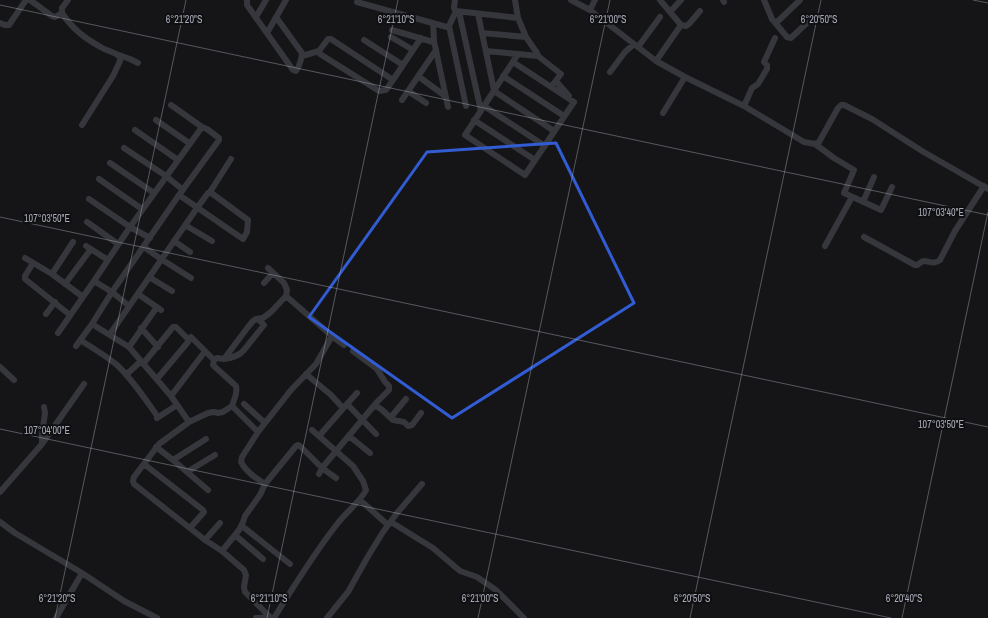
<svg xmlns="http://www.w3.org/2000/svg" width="988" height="618" font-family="'Archivo Narrow',sans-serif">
<rect width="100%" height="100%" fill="#151517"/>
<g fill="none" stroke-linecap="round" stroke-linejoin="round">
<path stroke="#36373c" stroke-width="6" d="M30,0L52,16L55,17L62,13V8L68,0
M247,0V5L293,70L296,71C299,67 302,58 302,53L276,17
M455,0L454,8L456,11L518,18L515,0
M571,0L590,10L656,61L685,77L744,106L804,142L815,144L819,142L838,108L841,105H844L872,119L922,151L988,189
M723,0L724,2
M764,0L772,19L787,37L791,38L792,37L811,19
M357,2L447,27L449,26L456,11
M590,10L595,0
M459,12L481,111
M670,12L681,0
M62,13C73,30 86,39 104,49C109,51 117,53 120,57V61L113,76L82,125
M478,14L494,90
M256,17L266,0
M518,18L526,37L537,53L538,56L561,74L551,87
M0,23L5,25H9L26,0
M776,23L800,0
M681,25L686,26L689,24L700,11
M449,26L466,106
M392,30L433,42L434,40L433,23
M267,33L286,0
M482,33L526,37
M391,37L413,50
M328,39H331L393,80L386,90L379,91L320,54L319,51Z
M364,40L403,65
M434,41L448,107
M638,47L660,17
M486,51L538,56
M119,55L130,59L138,63
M302,56L319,51
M656,61L681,25L660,0
M513,62L574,102L525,175L465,135C483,108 500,81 518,54
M610,72L625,52L634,44
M418,76L445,96
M503,76L564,116
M393,80L421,38
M556,81L569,96
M408,91L426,103
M494,91L554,131
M402,100L436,50
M171,105L202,127
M484,106L545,146
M744,106L752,88L758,84L767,69V65L764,62L775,38
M663,113L685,77
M156,120L189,143
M474,120L535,160
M135,130L178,160
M815,144L834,158L854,170L844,193L881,210L892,187
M124,148L166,176L183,190
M110,163L154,193
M99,179L142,209
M210,192L231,159
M89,199L130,227L150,238
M863,202L874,177
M87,222L118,244
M185,225L212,241
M864,237L915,265H917L923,261C930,261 934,265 940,260L955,231L984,186
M174,241L190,252
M86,246L108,260
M825,246L852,197
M144,247L161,259L191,278
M25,258L52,274L83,297
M33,263L25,276V279L70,315
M52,274L73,242
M149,277L172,291
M94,281L112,292L129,306
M264,283L273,273
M65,284L91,249
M138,294L161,310
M286,296L332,336L344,345
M46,314L55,302
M92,324L129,347L171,396L189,422L159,444L134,477L133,481L134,484L205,540L222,551L244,570L246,575L244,587L245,592L269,616
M141,328L158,347
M58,333L94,281L130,227L202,127L207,129L219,138V140L179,195L112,292L92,324L76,346
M110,334L197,208L208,193L210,192L248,220L247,232L243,239L179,195
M191,337L214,360L217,358L224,359L248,327L253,321L256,319L263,318L271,312L286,296L287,290L284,283L268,268
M80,340C93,348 106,356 117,365C133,380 145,399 158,417
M129,347L157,307
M224,359C232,358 239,356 244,350L264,325L258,319
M214,360L213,365L214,366L236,386C238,394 234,399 232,406L258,432
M143,364L173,327H176L188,339V342L157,379
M0,367L14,380
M306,374L331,395L343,408
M126,375L141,361
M171,396L203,354
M244,404L265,423
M347,404L357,393
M374,407L376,406L381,409L393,420L404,422L408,426L412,425L421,413
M391,417L406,399
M157,418L177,405
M189,422L208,413L214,412L218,413L223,412L232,406
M319,436L347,404L376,434
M349,436L370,453
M42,444V434L45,413L44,407
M156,447L173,460L208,490
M173,460L206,439
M144,464L203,510L204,512L190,528
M187,472L215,455
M319,474L322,468L336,478
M265,484C256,478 246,472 241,462L242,457L258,432L291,390L316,364L332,336
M0,492L42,444L84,384
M360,500L388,525
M0,522L15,533L82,573L124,601L157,618
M391,522L433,548L460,571L477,577L496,590L524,618
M242,526L290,564
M235,535L263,559
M205,540L220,523
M222,551L239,530L243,522L245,516L260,495L265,484L296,446L298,445L300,446L322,468L377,402L389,390V386C382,380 382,375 376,368L353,351
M56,618L82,573
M256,618L270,617
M274,618C294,586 314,553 338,523C345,513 362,500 366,490L363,481L353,466L312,430
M327,618L348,592L367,558L383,532L397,513L422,484"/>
</g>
<path fill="none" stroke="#325cd3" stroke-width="3" stroke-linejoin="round" d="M556,143L634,303L452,418L309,317L427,152Z"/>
<path fill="none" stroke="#a7abb8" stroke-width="1" stroke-opacity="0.45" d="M973,0L988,3M0,5L988,215M0,217L988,427M0,429L891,618M55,618L186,0M267,618L398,0M478,618L610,0M690,618L821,0M902,618L988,212"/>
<g font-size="10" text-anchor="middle" fill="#a7abb8" stroke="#101012" stroke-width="4" stroke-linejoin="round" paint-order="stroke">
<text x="184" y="23">6°21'20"S</text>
<text x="396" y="23">6°21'10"S</text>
<text x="608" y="23">6°21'00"S</text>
<text x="819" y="23">6°20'50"S</text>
<text x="941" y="216">107°03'40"E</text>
<text x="47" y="222">107°03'50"E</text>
<text x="941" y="428">107°03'50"E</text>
<text x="47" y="434">107°04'00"E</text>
<text x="57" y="602">6°21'20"S</text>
<text x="269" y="602">6°21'10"S</text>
<text x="480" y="602">6°21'00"S</text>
<text x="692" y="602">6°20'50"S</text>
<text x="904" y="602">6°20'40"S</text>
</g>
</svg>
